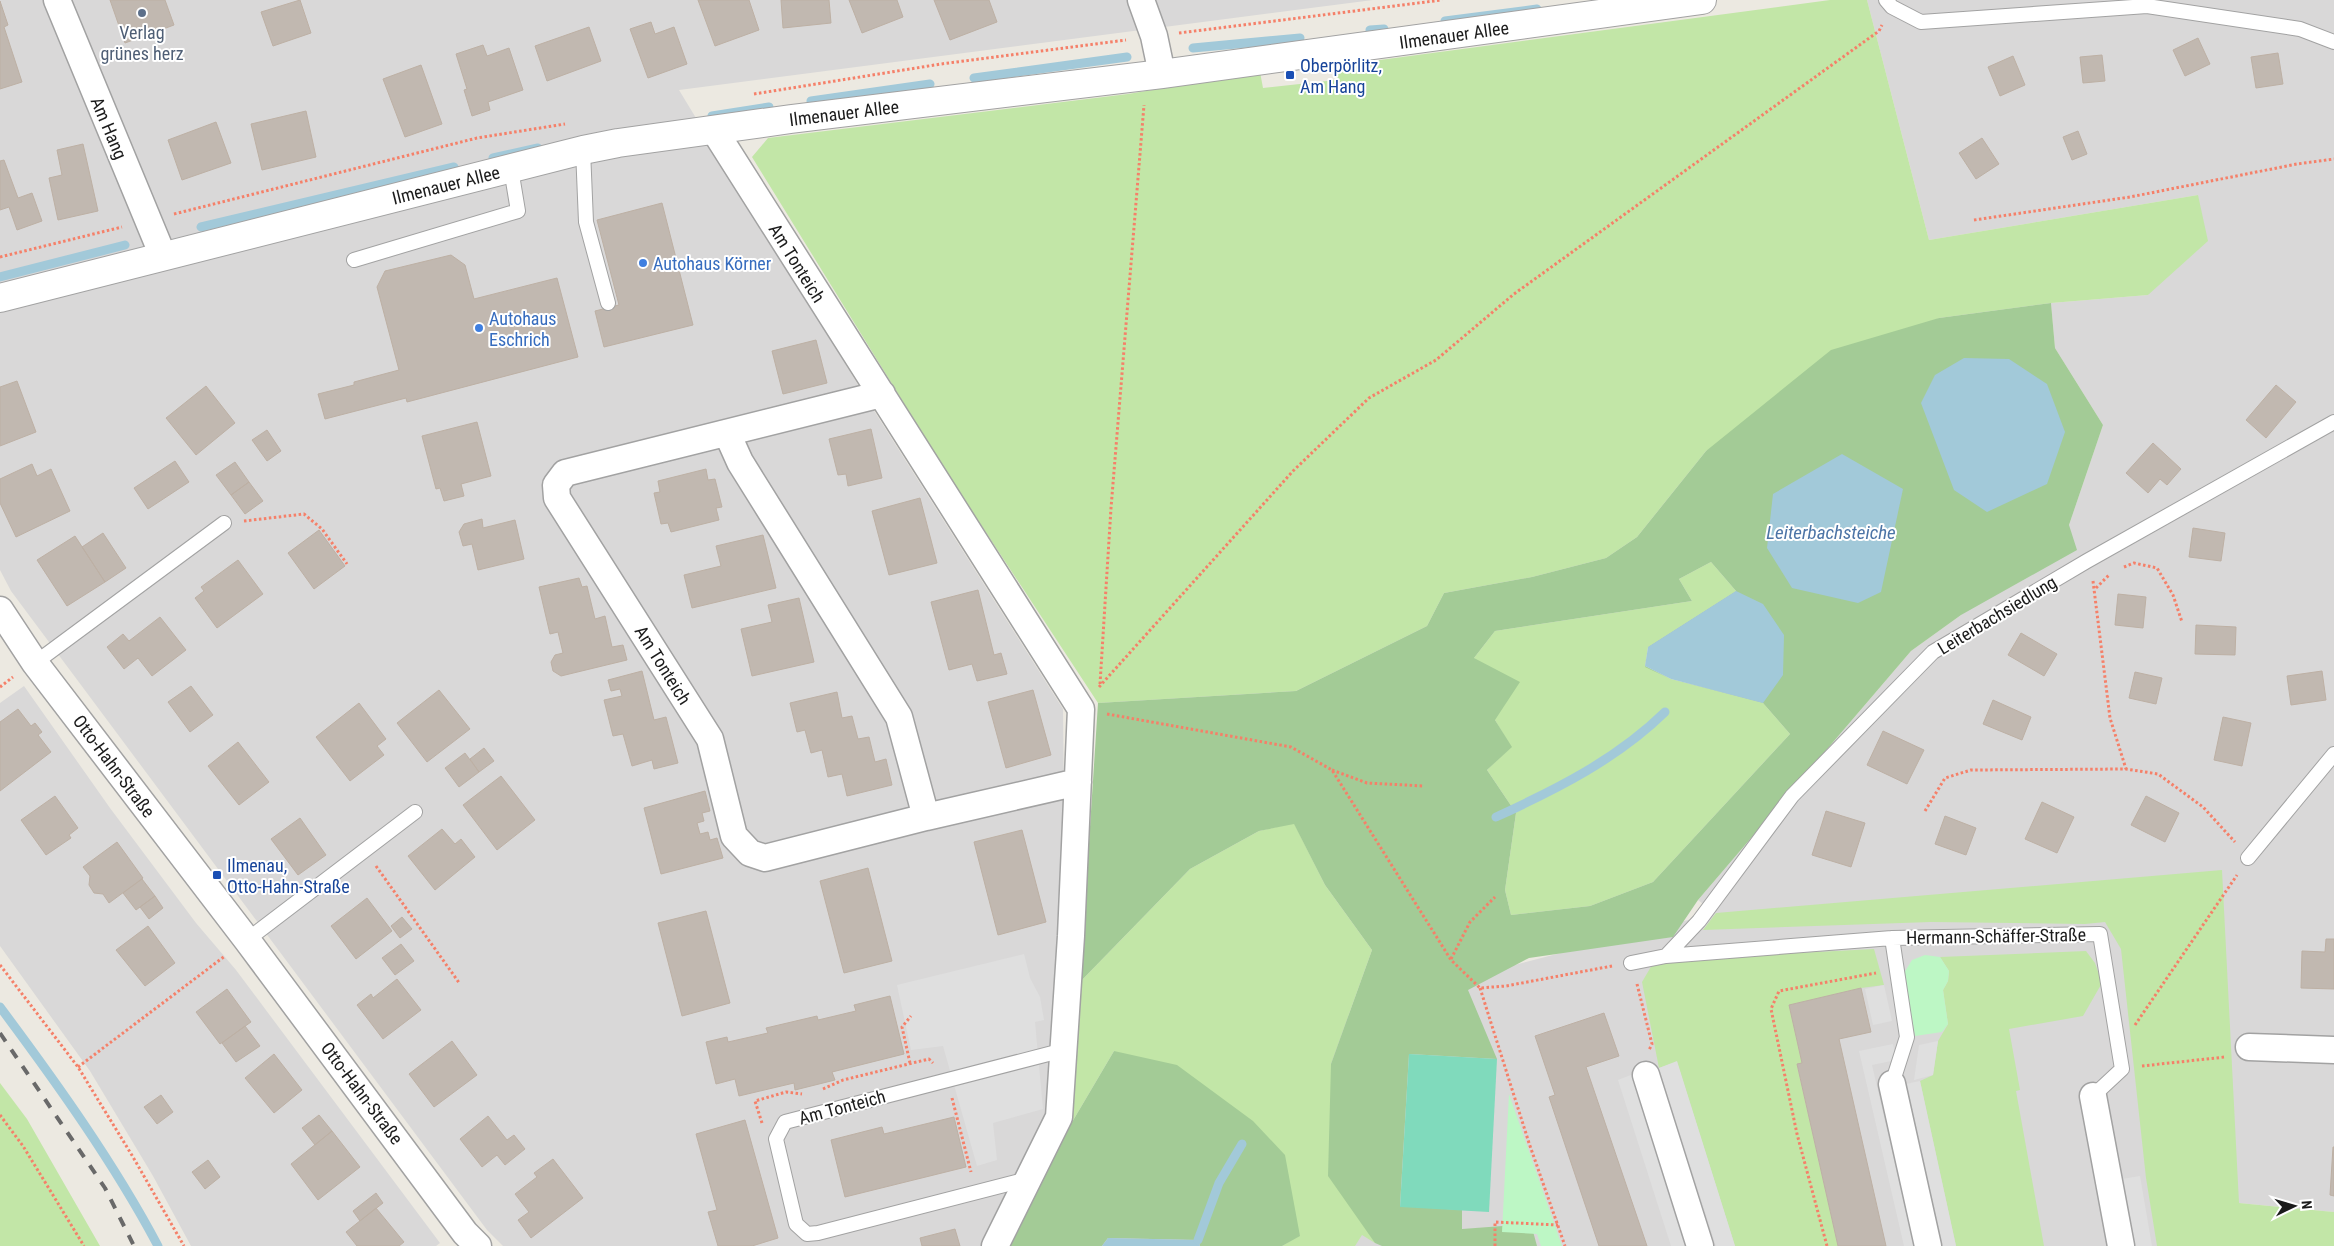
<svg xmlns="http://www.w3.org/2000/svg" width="2334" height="1246" font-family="'Roboto Condensed',sans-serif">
<rect width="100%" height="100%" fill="#ece9e1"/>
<path fill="#d9d8d8" d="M0,0H1373L679,90L866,398L1063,709L1064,798L1057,940L1052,1107L985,1246H503L487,1230L11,591L0,570Z
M1867,0H2334V1212L2239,1203L2229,1246H1039L1364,1004L1715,913L1698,900L1911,651L1961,615L2069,525L2103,425L2055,348L2051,303L2148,295L2198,195L1929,240Z
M24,686L110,808L196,923L236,970L440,1243L436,1246H191L153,1176L90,1071L0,946V703Z"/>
<path fill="#c2e6a7" d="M1830,0H1867L1929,240L2198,195L2208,241L2148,295L2051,303L1939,318L1706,451L1637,537L1606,558L1532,577L1444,593L1427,626L1296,691L1098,703L945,470L752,157L768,138L1128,94L1260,72L1263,88L1336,80L1335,66Z
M1711,562L1736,591L1648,647L1645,666L1671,679L1763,703L1790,734L1653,882L1590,906L1511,915L1505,890L1516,813L1487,770L1511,747L1495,720L1474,658L1495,631L1692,601L1679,579Z
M1294,823L1325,885L1372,950L1331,1064L1375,1243L1362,1235L1355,1246H1282L1300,1235L1114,1051L1068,1129L1080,982L1190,869L1259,831Z
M2222,870L2239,1203L2334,1212V1246H2157L2146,1178L2121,949L2105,922L2085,924L1931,922L1703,930L1716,913Z
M1874,949L1884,985L1861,988L1789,1005L1802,1063L1797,1065L1838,1246H1735L1677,1062L1659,1068L1642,982L1652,965L1701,958Z
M2086,951L2095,963L2102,983L2083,1016L2009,1029L2020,1090L2016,1091L2044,1246H1956L1920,1081L1933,1075L1938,1041L1948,1024L1943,990L1948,981L1949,971L1940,957Z
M0,1083L27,1119L100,1246H0Z"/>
<path fill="#a3cb96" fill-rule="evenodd" d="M2051,303L2055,348L2103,425L2069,525L2077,550L1961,615L1911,651L1698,900L1673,937L1529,958L1468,990L1497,1059L1409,1054L1400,1206L1462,1210V1229L1531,1224L1537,1246H1382L1375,1243L1328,1176L1331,1064L1372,950L1325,885L1294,824L1259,831L1190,869L1080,982L1098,703L1296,691L1427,626L1444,593L1532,577L1606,558L1637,537L1706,451L1831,350L1939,318ZM1711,562L1736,591L1648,647L1645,667L1671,679L1763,703L1790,734L1653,882L1590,906L1511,915L1505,890L1516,813L1487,770L1512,747L1495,720L1520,682L1474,658L1495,631L1692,601L1679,579ZM1648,647L1763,702L1671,679L1645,666Z
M1114,1051L1177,1065L1253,1121L1285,1155L1300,1236L1282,1246H1200L1198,1240L1108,1238L1102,1246H1006L1068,1129Z"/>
<path fill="#bdf7c5" d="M1925,955L1940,957L1949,971L1948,981L1943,990L1948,1024L1942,1032L1915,1036L1904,973L1912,960Z
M1509,1094L1562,1246H1541L1537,1234L1502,1232Z"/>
<path fill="#80dabc" d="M1409,1054L1497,1059L1489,1212L1400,1207Z"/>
<path fill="#dfdfdf" d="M1024,954L1030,978L1040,997L1044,1020L1035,1022L1043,1109L993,1123L997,1160L977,1166L943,1046L911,1050L897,985Z
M1884,985L1892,1021L1873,1025L1865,989Z
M1938,1041L1933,1075L1914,1080L1919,1045Z
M1893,1044L1896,1060L1872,1065L1914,1246H1904L1859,1051Z
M1677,1061L1735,1246H1716L1659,1068Z
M1636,1073L1692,1246H1671L1618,1080Z
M1920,1081L1956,1246H1937L1901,1085Z
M2140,1176L2152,1246H2134L2122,1179Z"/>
<path fill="#a2c9d9" d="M1964,358L2009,359L2047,384L2065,432L2047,484L1987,512L1954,490L1921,403L1935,375Z
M1842,454L1903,489L1881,592L1858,603L1792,588L1767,548L1773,494Z
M1736,591L1763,604L1784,635L1783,675L1763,703L1671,679L1645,666L1648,647Z
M1108,1238L1198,1240L1200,1246H1102Z"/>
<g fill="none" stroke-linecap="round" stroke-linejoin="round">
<path stroke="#a2c9d9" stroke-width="9" d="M1445,21L1537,9
M1370,30L1384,29
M1193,48L1300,38
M974,78L1127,57
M811,101L930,84
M712,116L769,107
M493,158L538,148
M201,227L454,167
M0,277L125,245
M1496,817C1557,789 1617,759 1665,712
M0,1007C56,1082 114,1163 158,1246
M1198,1240L1219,1183L1242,1144"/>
</g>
<path fill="#c1b8b0" stroke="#bdb0a4" d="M110,0H165L174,25L125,43Z
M300,0L311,33L273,46L261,12Z
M698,0H749L759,30L715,46Z
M781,0H829L831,23L783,28Z
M849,0H897L903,17L862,33Z
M934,0H989L997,22L950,40Z
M0,1L8,25L4,27L22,82L0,89Z
M651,22L655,34L674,27L687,64L648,78L630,29Z
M589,27L601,61L547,81L535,46Z
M2198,38L2210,64L2185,76L2173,50Z
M483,45L487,56L509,48L523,90L488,102L490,110L472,116L464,90L467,89L456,54Z
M2278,53L2283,84L2256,88L2251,57Z
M2102,55L2105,81L2083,83L2080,57Z
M2013,56L2025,85L2000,96L1988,67Z
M421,65L442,124L405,137L383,79Z
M306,111L316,157L262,170L251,124Z
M216,122L231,163L182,180L168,140Z
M2078,131L2087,154L2072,160L2063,137Z
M1982,138L1999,164L1976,179L1959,153Z
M83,144L98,211L58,220L49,178L62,175L57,150Z
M4,160L18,198L32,193L42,221L17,230L9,207L0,210V161Z
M662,203L693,325L604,347L595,311L619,305L597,220Z
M451,255L465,265L474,299L557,278L578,357L407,402L406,398L325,419L318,394L354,385V382L399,370L377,287L385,271Z
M816,340L827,383L783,394L772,351Z
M17,381L36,432L0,446V387Z
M2276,385L2296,402L2266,438L2246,420Z
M206,386L235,423L196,455L166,418Z
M477,422L491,476L461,484L464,496L444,501L440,488L436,489L422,436Z
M871,429L882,478L848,486L846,474L838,475L829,439Z
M267,430L281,451L267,461L252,440Z
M2153,443L2181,469L2167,485L2160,479L2148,493L2126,473Z
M175,461L189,482L148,509L134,488Z
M235,462L249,482L231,495L216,475Z
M32,464L37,476L51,469L70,511L16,537L0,503V479Z
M706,469L708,480L715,479L722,507L716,508L719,520L671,532L668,523L661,524L654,493L660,492L658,481Z
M249,482L263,501L245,514L231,495Z
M920,498L937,563L889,575L872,511Z
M482,519L483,528L515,520L524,559L478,570L472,544L463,546L459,532L464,524Z
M2193,528L2225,533L2221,561L2189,557Z
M319,530L345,566L314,589L288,553Z
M103,533L126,568L105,582L82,547Z
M763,535L776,588L692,608L684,575L721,566L716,546Z
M75,536L105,582L67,606L37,560Z
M238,560L263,594L217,628L195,598L204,591L201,587Z
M579,578L582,587L587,586L595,619L605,616L612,647L623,645L627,660L561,676L553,671L551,662L555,655L563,653L558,632L550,634L539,587Z
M978,590L994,655L1001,653L1007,674L977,681L972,664L949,670L931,602Z
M2118,594L2146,597L2143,628L2115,625Z
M799,598L814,662L752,676L741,629L772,622L768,605Z
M160,617L186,650L152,676L138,658L124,669L107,647L123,634L129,641Z
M2196,625L2236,627L2235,655L2195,654Z
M2021,633L2057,654L2044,676L2008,655Z
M642,671L654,720L666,717L678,763L654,769L652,760L632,766L623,734L613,736L604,700L622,696L620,689L611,691L608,680Z
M2322,671L2326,700L2291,705L2287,676Z
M2135,672L2162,678L2156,704L2129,698Z
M191,686L213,715L190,732L168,702Z
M439,690L470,729L427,762L397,723Z
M1033,690L1051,755L1006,768L988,702Z
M837,692L842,718L852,716L858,739L869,737L875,762L886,759L892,785L847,796L842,774L828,777L822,750L811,753L805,730L797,732L790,703Z
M1993,700L2031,717L2022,740L1983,724Z
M359,703L386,739L377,746L384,755L350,781L316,737Z
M18,709L31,726L35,723L42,732L38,735L51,752L0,791V722Z
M2223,717L2251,723L2242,766L2214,760Z
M1883,731L1924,750L1907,784L1867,765Z
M238,742L269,782L239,805L208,766Z
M484,748L494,761L479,772L470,759Z
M465,753L479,772L459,787L445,768Z
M501,776L535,820L497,850L463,805Z
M705,791L710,811L702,813L704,821L697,823L700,834L708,832L710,840L717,838L723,858L661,874L644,808Z
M55,796L78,828L69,835L71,838L46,855L21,820Z
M2146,796L2179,813L2165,842L2131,825Z
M2042,802L2074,817L2057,853L2025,839Z
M1826,811L1865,823L1851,867L1812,855Z
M1945,816L1976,828L1966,855L1935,844Z
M300,818L326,855L298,875L271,839Z
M442,829L455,844L461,839L475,857L435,890L408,856Z
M1022,830L1046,922L998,935L974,842Z
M117,842L143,878L109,903L103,894L94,893L89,885L90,876L83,867Z
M868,868L892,961L844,973L820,881Z
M142,879L155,896L136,910L123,893Z
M155,896L163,908L149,919L140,907Z
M367,898L392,931L356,959L331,926Z
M706,911L730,1003L682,1016L658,923Z
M402,917L412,929L400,938L391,926Z
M148,926L175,963L145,986L116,950Z
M2326,939H2334V989L2301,988L2302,951L2325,952Z
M401,944L414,961L395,975L382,958Z
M397,979L421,1010L383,1039L357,1005L371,994L373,998Z
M1861,988L1871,1032L1839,1039L1886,1246H1838L1797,1064L1802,1063L1789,1005Z
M227,989L251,1022L220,1044L196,1012Z
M890,996L904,1054L832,1072L835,1080L795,1090L794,1083L739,1096L735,1079L716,1084L706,1042L727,1037L728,1042L768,1033L766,1028L817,1016L818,1020L856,1011L854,1005Z
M1604,1013L1619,1056L1586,1067L1647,1246H1599L1549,1097L1555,1095L1535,1036Z
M245,1026L260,1046L236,1062L222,1043Z
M452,1041L477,1075L434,1107L409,1074Z
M274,1054L302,1090L274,1113L245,1078Z
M161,1095L173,1112L157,1124L144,1107Z
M319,1115L332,1131L315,1145L302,1128Z
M488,1116L507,1140L514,1135L525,1149L505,1165L497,1155L482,1167L460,1139Z
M954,1117L966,1167L845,1197L831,1140L882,1127L884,1134Z
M745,1120L778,1238L752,1246H718L708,1212L717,1210L696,1134Z
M332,1131L360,1167L318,1200L291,1164Z
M2333,1147H2334V1196L2330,1195Z
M553,1159L583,1198L531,1238L518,1220L529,1212L515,1194L537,1177L534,1173Z
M208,1160L220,1177L205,1189L192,1172Z
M376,1193L383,1203L360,1221L353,1211Z
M376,1208L404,1242L399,1246H357L346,1232Z
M955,1229L960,1246H922L920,1238Z"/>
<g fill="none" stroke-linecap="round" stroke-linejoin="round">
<defs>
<path id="service" d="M1886,0L1892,7L1921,22L2147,6L2300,29L2334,42
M583,150L586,222L608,303
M354,260L518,211L511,169
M35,663L224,523
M2248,858L2334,754
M1892,938L1907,1037L1892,1084
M247,940L415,812
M1666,956L1699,921L1792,796L1933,652L2087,561L2334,422
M1631,963L1666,956L1892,938L2100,934L2122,1069L2093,1096
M1028,1179L818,1233L807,1234L796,1224L776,1139L785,1122L1064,1050"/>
<path id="minor" d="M57,0L163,256
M1141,0L1154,36L1162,74
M714,130L1081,709L1071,936L1059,1117L995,1246
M882,394L565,473L556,485L557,498L710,739L734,836L750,853L765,858L926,817L1078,782
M727,433L740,462L899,717L926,817
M0,610L35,663L247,940L465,1233L478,1246
M2249,1047L2334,1050
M1646,1075L1700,1246
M1892,1084L1928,1246
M2093,1096L2121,1246"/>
<path id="tertiary" d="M0,298L583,150L618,143L791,119L1162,74L1702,0"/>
</defs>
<use href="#service" stroke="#a2a2a2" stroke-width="16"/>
<use href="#minor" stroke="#a2a2a2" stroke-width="29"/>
<use href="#tertiary" stroke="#a2a2a2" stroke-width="30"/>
<path stroke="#f58069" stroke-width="3" stroke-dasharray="2.5 2.5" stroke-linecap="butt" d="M1179,33L1442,0
M754,94L941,64L1126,40
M174,214L477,138L565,124
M1974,220L2130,197L2297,164L2334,159
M0,257L122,227
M244,521L304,514L322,529L347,564
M2124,567L2134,563L2157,568L2173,595L2182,622
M2093,581L2110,718L2126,769
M2096,588L2110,574
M1100,684L1111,508L1144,105
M0,687L13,677
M1099,687L1293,471L1369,398L1436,360L1514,294L1879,31L1882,25
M1107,714L1291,747L1332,770L1451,960L1480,988L1506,986L1612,966
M1332,770L1367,783L1424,786
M1925,811L1945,778L1971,770L2126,769L2158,774L2203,807L2235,842
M376,866L460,984
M1451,959L1470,922L1495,897
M0,965L78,1067L133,1157L184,1246
M1637,984L1652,1044L1649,1050
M1480,988L1529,1143L1565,1246
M2135,1025L2237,875
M910,1063L902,1027L911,1016
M2142,1066L2225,1057
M78,1067L225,956
M823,1089L843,1080L929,1059L933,1063
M952,1098L971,1172
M0,1115L23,1146L84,1246
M762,1123L755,1101L786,1092L802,1094
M1495,1246V1222L1558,1225
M1827,1246L1797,1134L1771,1009L1779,991L1876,973"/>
<use href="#service" stroke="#fff" stroke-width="14"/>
<use href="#minor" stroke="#fff" stroke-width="26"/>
<use href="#tertiary" stroke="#fff" stroke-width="28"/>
<path stroke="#696969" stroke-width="4" stroke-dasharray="10 10" stroke-linecap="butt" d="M0,1033L105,1188L134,1246"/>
</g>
<circle fill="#5c6f8a" stroke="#fff" stroke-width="2" cx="142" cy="13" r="5"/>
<g fill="#1a4fb4" stroke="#fff" stroke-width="2">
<rect x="1285" y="70" width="10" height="10" rx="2.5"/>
<rect x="212" y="870" width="10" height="10" rx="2.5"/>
</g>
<g fill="#3f7fe0" stroke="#fff" stroke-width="2">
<circle cx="643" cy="263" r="5"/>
<circle cx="479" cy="328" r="5"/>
</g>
<g text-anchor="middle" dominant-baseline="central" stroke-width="4" stroke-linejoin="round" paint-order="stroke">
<g font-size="18" fill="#4e5e75" stroke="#fff">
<text x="142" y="32">Verlag<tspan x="142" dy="21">grünes herz</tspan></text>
</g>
<g font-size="18" fill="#1b1b1b" stroke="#fff">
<text transform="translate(1454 35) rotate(-8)">Ilmenauer Allee</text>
<text transform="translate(844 113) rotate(-7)">Ilmenauer Allee</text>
<text transform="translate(109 128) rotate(67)">Am Hang</text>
<text transform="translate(446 185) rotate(-14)">Ilmenauer Allee</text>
<text transform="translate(797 263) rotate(58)">Am Tonteich</text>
<text transform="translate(1997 615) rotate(-31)">Leiterbachsiedlung</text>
<text transform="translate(663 665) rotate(58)">Am Tonteich</text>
<text transform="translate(114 766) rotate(53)">Otto-Hahn-Straße</text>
<text transform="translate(1996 936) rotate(-1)">Hermann-Schäffer-Straße</text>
<text transform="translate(362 1093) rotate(53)">Otto-Hahn-Straße</text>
<text transform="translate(842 1107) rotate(-15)">Am Tonteich</text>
</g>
<g font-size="18" fill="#164399" stroke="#fff" text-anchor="start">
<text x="1300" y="65">Oberpörlitz,<tspan x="1300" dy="21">Am Hang</tspan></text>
<text x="227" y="865">Ilmenau,<tspan x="227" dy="21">Otto-Hahn-Straße</tspan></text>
</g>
<g font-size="18" fill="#366cbe" stroke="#fff" text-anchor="start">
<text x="653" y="263">Autohaus Körner</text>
<text x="489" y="318">Autohaus<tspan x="489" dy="21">Eschrich</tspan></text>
</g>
<g font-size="19" font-style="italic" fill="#4c74a6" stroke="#fff">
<text x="1831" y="532">Leiterbachsteiche</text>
</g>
</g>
<g transform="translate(2294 1206) rotate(85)" stroke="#ffffff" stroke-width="4" paint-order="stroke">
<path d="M0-4L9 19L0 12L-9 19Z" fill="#1b1b1b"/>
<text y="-8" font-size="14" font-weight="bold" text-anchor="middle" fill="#1b1b1b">N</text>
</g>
</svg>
